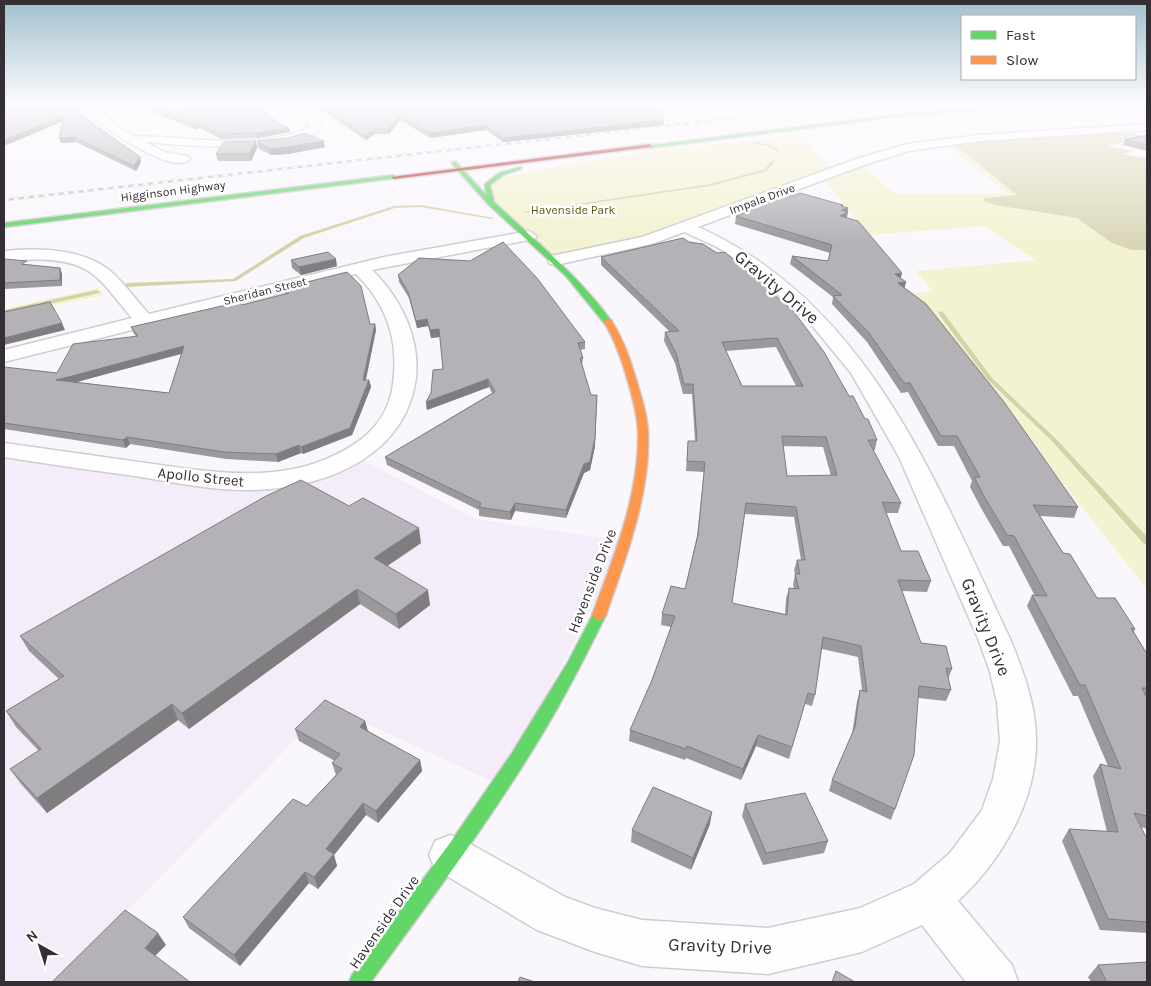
<svg xmlns="http://www.w3.org/2000/svg" width="1151" height="986" font-family="Karla,sans-serif">
<rect width="100%" height="100%" fill="#faf7fc"/>
<path fill="#f5ecf9" d="M4,450L259,482L353,455L476,519L626,541L500,785L328,706L58,982H4Z"/>
<path fill="#f3f2d1" fill-rule="evenodd" d="M804,135L805,140L828,167L839,170L877,157L950,141L1018,195L989,196L995,205L1077,218L1112,243L1131,250H1147V589L912,294L932,291L916,271L1036,260L984,226L869,235L826,182L814,179L674,231L556,260L493,204V180C595,156 699,145 804,135ZM947,146L1009,194L893,193L866,167L902,154Z
M98,288L104,295L4,316V309Z"/>
<path fill="#dad7b7" d="M1119,129L1147,137L1107,146L1134,151L1122,154L1147,158V250H1131L1112,243L1077,218L995,205L984,201L983,198L1017,195L950,141Z"/>
<g fill="none" stroke-linecap="round" stroke-linejoin="round">
<path fill="#d4d2a7" fill-rule="evenodd" d="M753,141L772,145L780,151L777,152L770,147L753,143Z
M772,160L775,161L767,171L710,186L525,213L523,212L710,184L765,169Z
M421,205L494,218L492,219L421,207L395,208L304,238L236,281L127,287L124,285L127,283L233,279L300,236L394,206Z
M97,290L100,292L99,293L4,314V310Z
M941,311L943,312L992,378L1057,440L1147,537V545L1144,544L1053,442L988,380L938,313Z"/>
<defs>
<path id="street" d="M80,106C102,103 113,128 132,135C141,138 154,136 163,137C208,140 271,148 311,126L284,106C296,106 319,114 322,127C296,157 183,145 145,142L164,152L188,156L190,159C173,178 93,121 80,106Z
M111,106H212L207,109L166,112L116,109Z
M1147,124V130L979,141L908,151L864,165L698,227C869,303 936,483 1011,641C1024,673 1036,706 1036,740C1037,801 1001,861 958,901L1012,965L1018,982H966L922,925L862,952L768,974L642,966L595,952L537,930L435,869L429,855L435,841L450,835L465,841L565,897L595,908L642,920L768,928L860,908L914,884L950,853L982,810L993,779L1000,741L997,702L990,672L979,641L899,457L851,373L810,323L745,266L717,247L684,232L652,244L556,265L550,264L548,260L550,256L556,255L642,237L856,159L907,144L979,135Z
M529,231L537,236L534,239L372,270C403,300 424,345 414,389C397,463 315,490 247,490C209,490 172,482 135,476C91,470 47,464 4,457V443C47,449 89,455 132,461C207,471 285,489 353,445C375,431 390,410 393,384C399,340 387,305 356,274L4,362V350L132,318C120,305 108,286 94,275C71,256 32,259 4,261V251C36,248 77,248 105,267C120,277 136,300 149,314L384,257Z"/>
<path id="fast" d="M1020,106H1034L910,115L650,148L647,146L910,113Z
M452,162H456L486,195L485,184L499,173L521,167V169L503,175L490,185L494,202C535,241 579,276 612,322L611,324H605L566,276L489,205L452,164Z
M394,175L396,178L4,227V223Z
M599,610L604,612L606,615C589,649 572,683 553,716C499,809 434,895 371,982H349L352,975L450,843L512,753L568,662L594,612Z"/>
<path id="slow" d="M605,320H611C623,339 630,358 636,379C641,396 647,413 648,431C651,493 626,557 606,615L604,618L599,620L594,618L592,615C614,557 640,493 638,431C637,412 632,396 627,378C621,358 615,340 604,322Z"/>
<path id="jam" d="M650,144L652,147L394,179L391,177Z"/>
</defs>
<use href="#street" stroke="#d0ccd2" stroke-width="3"/>
<use href="#fast" stroke="#d0ccd2" stroke-width="3"/>
<use href="#slow" stroke="#d0ccd2" stroke-width="3"/>
<use href="#jam" stroke="#d0ccd2" stroke-width="3"/>
<use href="#street" fill="#fefeff" fill-rule="evenodd"/>
<use href="#fast" fill="#63d668" fill-rule="evenodd"/>
<use href="#slow" fill="#ff974d" fill-rule="evenodd"/>
<use href="#jam" fill="#b3261e" fill-rule="evenodd"/>
<defs>
<path id="rail" d="M4,200L843,106"/>
</defs>
<use href="#rail" stroke="#c1c1c1" stroke-width="2.5"/>
<use href="#rail" stroke="#fff" stroke-width="2" stroke-dasharray="5" stroke-linecap="butt"/>
</g>
<path fill="#9c999d" fill-rule="evenodd" d="M80,106L82,110L76,111L141,162L136,171L76,142L61,143L63,121L4,146Z
M267,106L264,111L279,124L289,128L290,132L258,138L221,139L200,128L195,129L154,113L153,109Z
M316,106H659L664,125L503,142L486,130L430,138L400,120L389,134H375L366,140Z
M1147,135V151L1123,145L1125,140Z
M256,141L257,148L251,161H218L216,154Z
M257,141L325,147L288,154L271,155L258,148Z
M792,196L843,205V206L848,208L847,218L900,278L906,282L904,287L1078,507L1074,518L1040,516L1063,553L1097,598L1135,629L1134,632L1147,654V829L1141,827L1147,839V933L1100,930L1062,841L1069,829L1107,832L1093,776L1100,764L1108,766L1078,696H1073L1027,606L1032,595L1035,596L1009,546H1003L981,508L970,487L972,481L954,446H938L908,392L901,393L867,342L832,304L833,297L790,264L792,256L828,261L830,253L735,224L736,216L740,215V212Z
M683,238L849,396L865,419L877,440L875,450H873L901,503L898,513H886L901,551L931,581L927,592L902,591L921,643L952,669L948,679L951,690L946,701L918,698L895,809L891,820L829,791L832,780L852,734L857,701L860,690H862L858,657L822,649L815,695L812,706L805,704L789,759L756,746L741,780L686,758L685,760L629,741L630,730L652,680L671,627L661,625L662,614L685,589L697,536L704,472L686,471L688,441H695L692,394H683L675,363L664,341L665,332H670L601,265V257ZM776,347L796,386H742L726,351ZM783,446L823,447L831,476H787ZM745,514L794,517L801,560H797L794,570L795,574L793,585L794,588H789L786,599L785,614L732,603Z
M4,259L28,265L60,268L62,274V286L4,289Z
M291,260L337,266L301,275L292,268Z
M398,275L585,342V349L580,350L583,358L582,365L595,446L590,470L584,473L566,518L515,511L511,520L479,516V510L387,465L385,457L492,393L489,387L427,410L426,402L443,369L440,337L431,338L428,326L417,328L409,298L399,282Z
M283,288L370,324H375L376,330L366,380H369L371,387L352,435L303,454L301,453L278,462L226,459L130,444L126,448L4,429V367L57,373L136,336L134,334L131,327L242,305L285,294ZM182,354L169,393L76,382Z
M349,506L421,543L387,566L430,605L399,629L360,604L189,729L178,720L47,813L21,784L10,769L39,751L16,727L6,711L59,679L29,651L20,636Z
M365,721L368,731L420,760L422,771L378,823L366,815L334,855L337,866L318,889L309,883L240,966L189,928L183,917L307,806L336,775L332,763L335,761L299,741L295,729Z
M745,804L828,841L824,853L763,865L742,816Z
M710,824L691,870L631,842L632,830Z
M1098,965L1147,982H1091L1088,977Z"/>
<path fill="#7f7d80" d="M80,106L82,110L72,112L70,107Z
M264,106H267L263,114L262,110Z
M64,115L66,120L4,146V140Z
M399,115L400,120L389,134V129Z
M664,120V125L503,142V138Z
M194,124H199L200,128L195,129Z
M486,125V130L430,138V133Z
M289,128L290,132L258,138L257,133Z
M374,129L375,134L366,140L365,136Z
M74,137L76,142L61,143L59,138Z
M256,141L257,148L251,161L249,154Z
M324,141L325,147L288,154L271,155L270,149Z
M140,157L141,162L136,171L134,166Z
M843,205L842,210L848,208L847,212H848L846,219L838,223L841,206Z
M336,259L337,266L301,275L299,267Z
M60,268L62,274V286L60,280Z
M902,273L900,281L895,274Z
M906,282L904,290L898,283Z
M427,319L428,326L417,328L416,321Z
M62,323L65,330L4,345V338Z
M375,324L376,330L364,387L363,380Z
M439,329L440,337L431,338L430,330Z
M184,346L186,352L59,387L56,380Z
M488,379L489,387L427,410L426,402Z
M369,380L371,387L352,435L303,454L301,447Z
M597,395L595,446L590,470L584,473L566,518V510Z
M127,437L130,444L126,448L123,440Z
M299,445L301,453L278,462L276,454Z
M515,503V511L511,520L510,512Z
M419,528L421,543L377,573L374,558Z
M357,589L360,604L189,729L182,713Z
M428,590L430,605L399,629L396,614Z
M172,704L178,720L47,813L37,798Z
M365,721L368,733L360,727Z
M758,735L756,746L741,780L743,769Z
M420,760L422,771L378,823L376,811Z
M363,803L366,815L334,855L337,866L318,889L314,877L326,849Z
M712,812L710,824L691,870L693,858Z
M305,872L309,883L240,966L234,955Z
M158,933L166,945L152,959L145,948Z"/>
<path fill="#b5b2b7" stroke="#7f7d80" fill-rule="evenodd" d="M4,106H80L70,107L140,157L134,166L74,137L59,138L64,115L4,140Z
M207,106H264L262,110L279,124L289,128L257,133L220,134L199,124H194L153,109L206,107Z
M322,106H659L664,120L503,138L486,125L430,133L399,115L389,129H374L365,136Z
M304,133L324,141L286,147L270,149L257,141L288,138Z
M1147,135V145L1125,140Z
M256,141L249,154H216L224,142Z
M800,193L843,205L841,206L848,208L841,210L848,212L840,216L858,221L902,273L895,274L906,282L898,283L926,304L1004,402L1078,507L1033,505L1063,553L1070,554L1097,598H1115L1135,629L1131,628L1147,654V688H1142L1147,698V816L1134,813L1147,839V922L1108,919L1069,829L1118,832L1100,764L1121,769L1085,685H1080L1032,595L1047,596L1014,536L1007,535L985,498L974,477H980L957,436H941L910,383H904L869,333L833,296L842,295L792,256L828,261L832,245L736,216L744,213L740,212L787,195L792,196Z
M683,238L689,242L703,244L717,253L725,252L794,312L824,352L849,396H853L865,419H868L877,440H868L901,503L882,502L901,551H918L931,581L898,580L921,643L946,646L952,669L946,668L951,690L919,686L914,755L895,809L832,780L855,727L860,690L867,692L861,646L823,637L815,695L808,693L792,747L758,735L743,769L687,746L686,749L630,730L652,680L675,616L662,614L671,586L685,589L698,535L705,462L687,461L688,441H697L693,384H684L676,353L665,332L679,331L601,257ZM777,338L803,386H742L722,342ZM782,436L826,437L837,475L787,476ZM746,503L796,507L805,560H797L800,574H795L799,589L789,588L787,615L732,603Z
M503,242L537,278L585,342L578,343L583,358H580L591,395H597L595,438L590,462L584,464L566,510L515,503L510,512L479,507L481,503L385,457L495,392L488,379L426,402L431,393L433,370L443,369L439,329L430,330L427,319L416,321L408,292L398,275L419,258L470,261Z
M328,252L336,259L299,267L291,260Z
M4,259L27,261L21,264L60,268V280L4,283Z
M347,272L361,286L370,324H375L363,380H369L350,428L301,447L299,445L276,454L224,452L127,437L123,440L4,423V367L57,373L73,344L138,336L131,327L239,302L242,305L289,293L283,288ZM184,346L169,393L56,380L72,376Z
M50,302L62,323L4,338V312Z
M301,480L349,506L363,498L419,528L374,558L428,590L396,614L357,589L182,713L172,704L37,798L10,769L41,749L6,711L64,676L20,636L266,496Z
M325,700L365,721L360,727L420,760L376,811L363,803L326,849L334,854L314,877L305,872L234,955L183,917L293,799L307,806L342,769L332,763L340,754L295,729Z
M653,787L712,812L693,858L632,830Z
M805,793L828,841L766,853L745,804Z
M125,910L158,933L145,948L190,982H52Z
M1147,962V982H1107L1098,965Z
M836,971L855,982H832Z
M520,977L535,982H518Z"/>
<linearGradient id="sky" x2="0" y2="1"><stop stop-color="#a0c0ce"/><stop offset="0.43" stop-color="#fdfbfe"/><stop offset="1" stop-color="#fdfbfe" stop-opacity="0"/></linearGradient>
<rect width="1151" height="244" fill="url(#sky)"/>
<g text-anchor="middle" dominant-baseline="central" stroke-width="5" stroke-linejoin="round" paint-order="stroke">
<g font-size="12" fill="#332f35" stroke="#fff">
<text transform="translate(173 191) rotate(-7)">Higginson Highway</text>
<text transform="translate(762 199) rotate(-20)">Impala Drive</text>
<text transform="translate(265 291) rotate(-14)">Sheridan Street</text>
</g>
<g font-size="12" fill="#59560b" stroke="#fff">
<text x="573" y="210">Havenside Park</text>
</g>
<g font-size="15" fill="#332f35" stroke="#fff">
<text transform="translate(201 477) rotate(6)">Apollo Street</text>
<text transform="translate(592 581) rotate(-69)">Havenside Drive</text>
<text transform="translate(384 922) rotate(-55)">Havenside Drive</text>
</g>
<g font-size="18" fill="#332f35" stroke="#fff">
<text transform="translate(777 287) rotate(40)">Gravity Drive</text>
<text transform="translate(986 627) rotate(68)">Gravity Drive</text>
<text transform="translate(720 946) rotate(2)">Gravity Drive</text>
</g>
</g>
<rect width="1151" height="986" fill="none" stroke="#332f35" stroke-width="10"/>
<rect x="961" y="15" width="175" height="65" fill="#ffffff" stroke="#adacae"/>
<rect x="971" y="31" width="25" height="8" fill="#63d668" stroke="#adacae"/>
<text x="1006" y="40" font-size="15" fill="#332f35">Fast</text>
<rect x="971" y="56" width="25" height="8" fill="#ff974d" stroke="#adacae"/>
<text x="1006" y="65" font-size="15" fill="#332f35">Slow</text>
<g transform="translate(40 946) rotate(321)" stroke="#ffffff" stroke-width="4" paint-order="stroke">
<path d="M0-4L9 19L0 12L-9 19Z" fill="#332f35"/>
<text y="-8" font-size="14" font-weight="bold" text-anchor="middle" fill="#332f35">N</text>
</g>
</svg>
